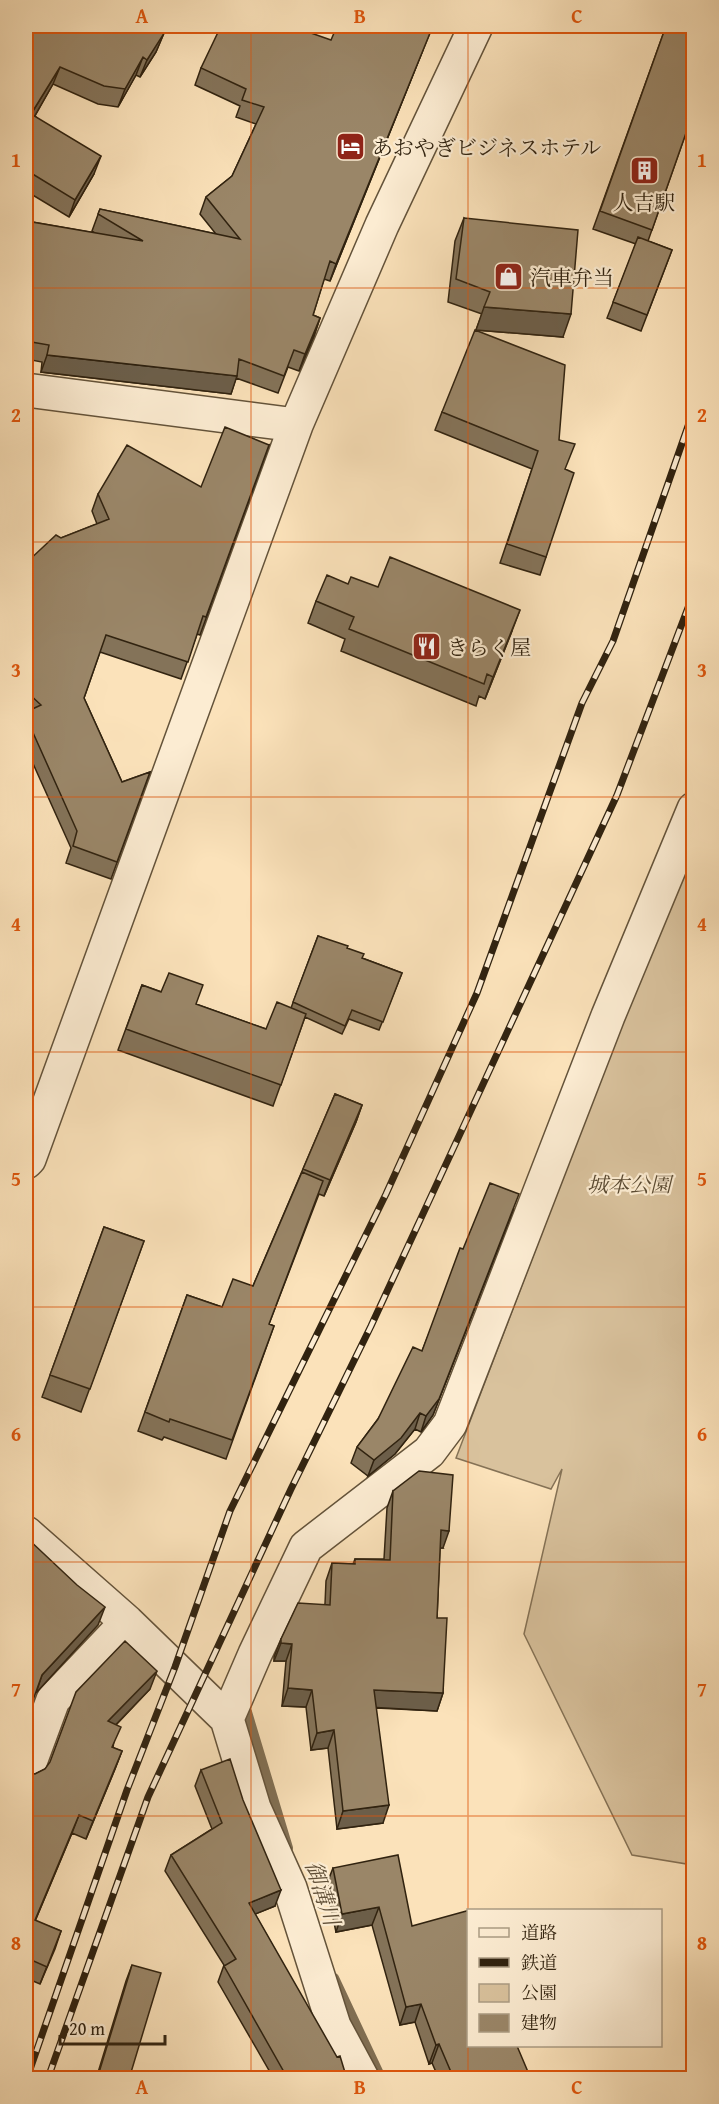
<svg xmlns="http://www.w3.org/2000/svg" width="719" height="2104" font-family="'Gentium Book Plus','Noto Serif JP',serif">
<rect width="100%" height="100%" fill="#fbe2ba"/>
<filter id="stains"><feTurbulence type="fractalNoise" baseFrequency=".00333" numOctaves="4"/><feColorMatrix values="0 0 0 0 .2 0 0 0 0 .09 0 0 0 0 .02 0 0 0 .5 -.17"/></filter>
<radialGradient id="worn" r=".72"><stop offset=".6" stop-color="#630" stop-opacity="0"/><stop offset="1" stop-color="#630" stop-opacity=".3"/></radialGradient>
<path fill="#d9c29d" stroke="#857256" stroke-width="1.5" d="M693,846V1865L632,1855L524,1634L562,1469L551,1489L456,1458L620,1028Z"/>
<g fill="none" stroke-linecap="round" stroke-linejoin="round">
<path stroke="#816f53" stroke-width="10" d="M247,1712L288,1848
M334,1978L381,2078"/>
<defs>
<path id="minor" d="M26,390L296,425
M26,1162L29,1159L296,425L382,225L476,26
M26,1533L127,1622L227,1719L254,1808L290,1888L334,2026L362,2078
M227,1719L255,1654L306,1547L429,1452L450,1424L608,1016L694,809
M26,1773L53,1700L127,1622"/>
</defs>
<use href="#minor" stroke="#64533a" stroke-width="36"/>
<use href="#minor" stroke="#fcecd2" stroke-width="33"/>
<defs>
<path id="rail" d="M27,2078L127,1790L175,1667L230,1511L386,1194L477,993L582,703L613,641L694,409
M48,2078L148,1797L291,1489L371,1326L617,795L694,592"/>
</defs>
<use href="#rail" stroke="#312310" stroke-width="7"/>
<use href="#rail" stroke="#fcecd2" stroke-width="4.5" stroke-dasharray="14" stroke-linecap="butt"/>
</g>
<path fill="#847359" stroke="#312310" stroke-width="1.5" d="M26,26H167L156,52L140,77L136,75L118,107L98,104L53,84L35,116L94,174L69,217L26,191Z
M666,26L693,113L648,241L672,250L641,331L607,318L636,244L593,229Z
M331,40L423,50L330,281L324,279L313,315L320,318L314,336L299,371L288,367L278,393L236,378L231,394L41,372L42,362L26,359V221L95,233L92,231L100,209L216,234L200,214L206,197L232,176L256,124L236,117L240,106L195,85L201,68Z
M464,218L563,337L476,330L482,314L448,302L455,241Z
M442,412L559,440L565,470L546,557L540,575L500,563L532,469L435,430Z
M269,445L200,635L197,634L181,679L100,652L84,698L122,782L150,772L111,879L66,863L71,848L26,748V563L61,538L97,524L92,511L98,494L201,487Z
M348,584L378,587L512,631L485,699L479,696L476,706L341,651L345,639L308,623L316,601Z
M318,936L347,948L362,958L402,973L379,1030L349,1019L342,1034L305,1017L273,1106L118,1050L142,985L266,1029L291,1008Z
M335,1094L362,1105L356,1122L324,1196L319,1194L269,1324L274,1326L226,1459L164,1437L162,1440L138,1431L187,1295L222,1307L253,1286Z
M513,1210L433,1415L421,1432L415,1429L395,1454L368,1476L351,1463L357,1447L378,1419L422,1351L463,1249Z
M104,1227L144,1241L81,1412L42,1397Z
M393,1491L443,1548H440L437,1618L443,1693L437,1711L376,1708L383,1823L337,1829L328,1748L311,1750L306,1707L282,1706L286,1661H274V1657L281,1639L325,1604L326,1581L332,1563L353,1564L355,1559H384L387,1508Z
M150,1689L116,1725L113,1748L122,1751L115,1769L86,1839L72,1833L35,1921L61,1931L40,1984L26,1978V1773L35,1774L45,1769Z
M201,1770L275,1906L255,1914L347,2079H274L218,1982L224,1965L165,1871L171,1855L212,1829L195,1786Z
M333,1868L412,1926L468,2046L531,2079H439L432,2063L429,2064L415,2022L400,2025L372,1925L336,1932L326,1886Z
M132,1965L129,2079H96L126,1981Z"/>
<path fill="#6c5e49" stroke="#312310" stroke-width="1.5" d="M167,26L156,52L140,77L147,60Z
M430,33L423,50L330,281L336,264Z
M143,57L136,75L118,107L125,89Z
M60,67L53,84L26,131L31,114Z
M101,156L94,174L69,217L75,200Z
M484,307L571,314L563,337L476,330Z
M320,318L314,336L299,371L305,354Z
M47,355L237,376L231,394L41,372Z
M520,610L512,631L485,699L493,677Z
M362,1105L356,1122L324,1196L330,1180Z
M513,1210L433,1415L421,1432L426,1416Z
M420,1413L415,1429L395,1454L368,1476L374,1460Z
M441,1530L449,1531L443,1548H435Z
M105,1607L98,1625L36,1693L42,1675Z
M281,1643L292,1644L286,1661H274Z
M157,1671L150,1689L102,1739L108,1721Z
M288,1688L312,1690L306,1707L282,1706Z
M374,1690L443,1693L437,1711L368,1707Z
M334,1730L328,1748L311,1750L317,1733Z
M122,1751L115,1769L86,1839L93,1821Z
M389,1805L383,1823L337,1829L343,1811Z
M79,1815L72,1833L28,1938L35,1920Z
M281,1890L275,1906L243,1919L249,1903Z
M379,1907L372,1925L336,1932L342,1914Z
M61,1931L55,1949L40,1984L47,1967Z
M421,2004L415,2022L400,2025L406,2007Z
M439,2044L432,2063L429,2064L436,2045Z"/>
<path fill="#9a8668" stroke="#312310" stroke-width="1.5" d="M27,26H167L163,35L147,60L143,57L125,89L104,86L60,67L31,114L101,156L75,200L26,170V28Z
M221,26H291L331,40L337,26H412L430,33L336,264L330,261L313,315L320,318L305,354L294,350L284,376L239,359L237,376L47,355L49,345L26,341V221L143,241L98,214L100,209L240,239L206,197L232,176L264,107L242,100L246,89L201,68Z
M666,26H693V113L652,230L600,211Z
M464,218L578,230L571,314L484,307L490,292L456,279Z
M638,237L672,250L647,315L613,302Z
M475,330L565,365L559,440L575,444L565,469L574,473L546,557L507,544L538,451L442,412Z
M225,427L269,445L206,617L203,616L188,662L106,635L84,698L122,782L150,772L117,862L73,846L77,831L26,717V712L41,705L26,691V563L56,535L61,538L109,519L98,494L127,445L201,487Z
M390,557L520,610L493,677L487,674L484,684L349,629L354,617L316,601L327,575L348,584L351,577L378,587Z
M318,936L348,946L347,948L364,954L362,958L402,973L383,1022L352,1010L345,1026L293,1002Z
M169,973L203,985L196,1004L266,1029L277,1002L306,1014L281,1085L126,1029L142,985L161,992Z
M335,1094L362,1105L330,1180L303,1169Z
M302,1172L323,1181L269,1324L274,1326L232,1440L170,1419L169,1422L145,1412L187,1295L222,1307L233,1279L253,1286Z
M490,1183L519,1194L439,1399L426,1416L420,1413L401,1438L374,1460L357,1447L378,1419L413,1347L422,1351L460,1248L463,1249Z
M104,1227L144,1241L90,1389L50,1375Z
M419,1471L453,1475L449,1531L441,1530L437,1618H447L443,1693L374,1690L389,1805L343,1811L334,1730L317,1733L312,1690L288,1688L292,1644L281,1643V1639L298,1603L330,1605L332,1563L355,1564V1559L390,1560L393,1491Z
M26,1537L77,1585L105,1607L42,1675L26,1720Z
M125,1641L157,1671L108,1721L121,1727L112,1747L122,1751L93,1821L79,1815L35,1920L61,1931L47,1967L27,1958L26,1962V1773L35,1774L45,1769L50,1762L76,1692Z
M230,1759L243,1800L281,1890L249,1903L337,2057L340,2056L347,2079H288L224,1966L236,1959L171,1855L222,1823L201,1770Z
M398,1855L412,1926L470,1910L468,1911V2046H517L531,2079H454L439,2044L436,2045L421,2004L406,2007L379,1907L342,1914L333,1868Z
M132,1965L161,1973L129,2079H97Z"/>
<path fill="none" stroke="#df560c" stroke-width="1.5" stroke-opacity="0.55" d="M251,26V2078M468,26V2078M26,288H694M26,542H694M26,797H694M26,1052H694M26,1307H694M26,1562H694M26,1816H694"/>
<defs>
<symbol id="hotel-square" viewBox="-11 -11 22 22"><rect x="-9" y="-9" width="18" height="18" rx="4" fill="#8f2418" stroke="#fcecd2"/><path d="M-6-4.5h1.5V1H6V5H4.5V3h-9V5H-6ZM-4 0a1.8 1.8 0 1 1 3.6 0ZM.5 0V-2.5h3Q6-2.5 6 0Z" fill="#fff"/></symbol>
<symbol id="building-square" viewBox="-11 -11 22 22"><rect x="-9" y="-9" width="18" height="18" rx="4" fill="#8f2418" stroke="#fcecd2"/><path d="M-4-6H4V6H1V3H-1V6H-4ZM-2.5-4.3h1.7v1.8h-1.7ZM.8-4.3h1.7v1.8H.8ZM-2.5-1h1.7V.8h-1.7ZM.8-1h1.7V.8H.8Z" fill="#fff"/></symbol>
<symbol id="shop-square" viewBox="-11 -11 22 22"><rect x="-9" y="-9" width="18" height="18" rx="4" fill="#8f2418" stroke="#fcecd2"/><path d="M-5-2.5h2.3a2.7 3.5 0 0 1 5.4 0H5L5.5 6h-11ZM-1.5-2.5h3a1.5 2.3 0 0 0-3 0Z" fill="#fff"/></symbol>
<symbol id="restaurant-square" viewBox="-11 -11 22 22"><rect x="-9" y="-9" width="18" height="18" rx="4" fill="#8f2418" stroke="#fcecd2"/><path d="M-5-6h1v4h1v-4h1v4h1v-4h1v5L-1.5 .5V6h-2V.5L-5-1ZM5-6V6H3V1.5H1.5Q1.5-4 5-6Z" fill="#fff"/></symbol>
</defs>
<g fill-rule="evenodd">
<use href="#hotel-square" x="334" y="130" width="33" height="33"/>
<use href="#building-square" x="628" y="154" width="33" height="33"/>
<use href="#shop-square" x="492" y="260" width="33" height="33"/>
<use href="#restaurant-square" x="410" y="630" width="33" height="33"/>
</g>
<g text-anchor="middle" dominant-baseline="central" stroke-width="4.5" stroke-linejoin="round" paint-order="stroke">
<g font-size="21" fill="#312310" stroke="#fcecd2" text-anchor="start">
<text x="372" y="147">あおやぎビジネスホテル</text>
<text x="644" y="202" text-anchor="middle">人吉駅</text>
<text x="530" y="277">汽車弁当</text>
<text x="447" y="647">きらく屋</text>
</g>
<g font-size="21" font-style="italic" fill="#5b4b33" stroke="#fcecd2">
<text x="629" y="1184">城本公園</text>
</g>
<g font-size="22" font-style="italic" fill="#604f37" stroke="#fcecd2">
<text transform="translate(323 1893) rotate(72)">御溝川</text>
</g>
</g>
<rect width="719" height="2104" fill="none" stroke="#fbe2ba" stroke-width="66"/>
<rect x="467" y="1909" width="195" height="138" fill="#fcecd2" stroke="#ab9c84" stroke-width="1.5"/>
<rect x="479" y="1928" width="30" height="9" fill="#fcecd2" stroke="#ab9c84" stroke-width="1.5"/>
<text x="521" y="1939" font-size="18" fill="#312310">道路</text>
<rect x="479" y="1958" width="30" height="9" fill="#312310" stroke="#ab9c84" stroke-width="1.5"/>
<text x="521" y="1969" font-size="18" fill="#312310">鉄道</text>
<rect x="479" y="1984" width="30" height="18" fill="#d9c29d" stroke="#ab9c84" stroke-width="1.5"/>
<text x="521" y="1999" font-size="18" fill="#312310">公園</text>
<rect x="479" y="2014" width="30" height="18" fill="#9a8668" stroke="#ab9c84" stroke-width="1.5"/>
<text x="521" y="2029" font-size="18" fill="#312310">建物</text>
<path d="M60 2035v9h105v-9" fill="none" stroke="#312310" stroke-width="3"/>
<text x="69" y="2035" font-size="18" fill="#312310" stroke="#fcecd2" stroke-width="4.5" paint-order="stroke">20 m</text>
<rect x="33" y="33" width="653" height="2038" fill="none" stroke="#df560c" stroke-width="2"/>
<g font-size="20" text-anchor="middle" font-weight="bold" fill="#df560c">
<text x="142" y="23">A</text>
<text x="360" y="23">B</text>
<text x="577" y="23">C</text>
<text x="16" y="167">1</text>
<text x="702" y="167">1</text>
<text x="16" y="422">2</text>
<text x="702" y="422">2</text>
<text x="16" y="677">3</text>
<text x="702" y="677">3</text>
<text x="16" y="931">4</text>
<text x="702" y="931">4</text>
<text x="16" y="1186">5</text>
<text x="702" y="1186">5</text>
<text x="16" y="1441">6</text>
<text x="702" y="1441">6</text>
<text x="16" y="1696">7</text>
<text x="702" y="1696">7</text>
<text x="16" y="1950">8</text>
<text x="702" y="1950">8</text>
<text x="142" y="2094">A</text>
<text x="360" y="2094">B</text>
<text x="577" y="2094">C</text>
</g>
<rect width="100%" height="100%" filter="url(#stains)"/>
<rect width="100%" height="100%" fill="url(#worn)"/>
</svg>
